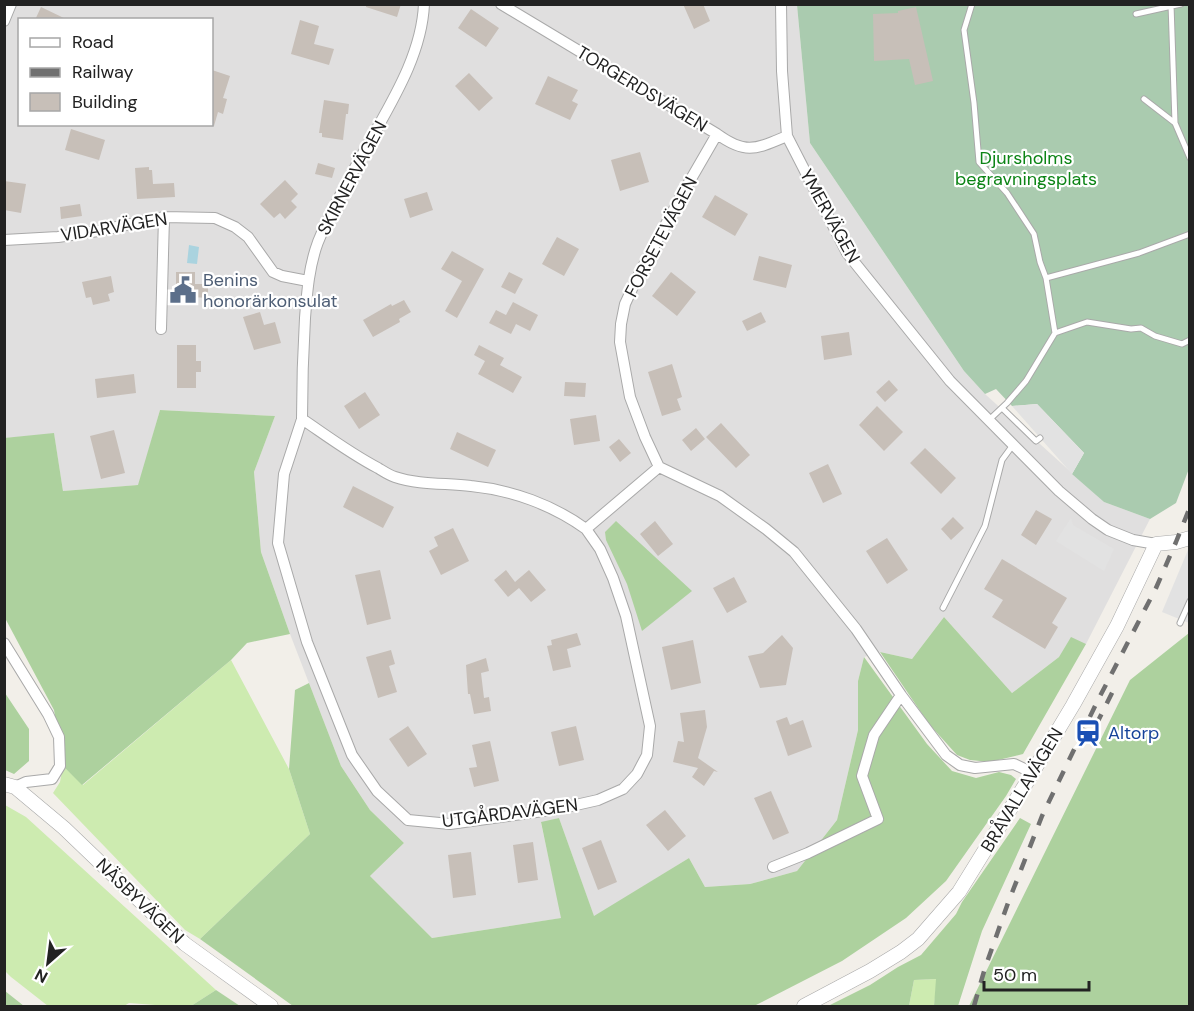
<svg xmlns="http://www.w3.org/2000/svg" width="1194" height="1011" font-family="'DM Sans',sans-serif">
<rect width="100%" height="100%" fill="#f2efe9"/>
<path fill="#e0dfdf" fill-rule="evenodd" d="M5,5H797L810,143L964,371L985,394L1104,502L1150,519L1086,644L1059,657L1012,693L944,617L912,659L880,652L864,657L858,681V730L837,820L797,871L750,884L705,887L689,858L594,917L559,818L541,823L562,918L432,938L370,876L404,843L370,810L341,766L290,634L261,552L254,472L275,416L160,410L139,485L63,491L54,434L5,438ZM20,20H212V124H20Z"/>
<path fill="#cdebb0" d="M231,660L289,769L310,834L200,939L185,930L53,793L60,782L63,766L83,785Z
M5,805L26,817L216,990L191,1006H168L129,1003L124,1006H48L11,977L5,971Z
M937,979L934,1006H909L914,980Z"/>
<path fill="#add19e" d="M160,410L275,416L254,472L261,552L290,634L247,643L231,660L82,785L63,766L54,710L5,618L4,438L54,433L63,491L138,485Z
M616,521L692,591L642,631L627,584L606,540L605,532Z
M944,617L1012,693L1059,657L1071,637L1086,644L1023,754L990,762L970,760L957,755L929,724L880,652L912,659Z
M1189,633V1006H969L1130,680Z
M864,657L927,744L952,771L976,778L999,772L1011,775L1016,779L1006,796L946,881L906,918L842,961L754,1006H293L200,939L310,834L289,769L295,690L309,683L341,766L370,810L404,843L370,876L432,938L561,918L541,822L559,818L594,916L689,858L705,887L750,884L797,871L837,820L858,730V681Z
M5,693L29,729V761L14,774L5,770Z
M1020,818L1031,824L982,931L958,1006H934L936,979L914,980L909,1006H828L870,985L898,967L921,955L956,914L962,902Z
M216,990L240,1006H191Z
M5,991L24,1006H5Z"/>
<path fill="#aacbaf" d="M797,5H1189L1190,466L1176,503L1150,519L1104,502L1072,474L1084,453L1037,404L1012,406L996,389L985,394L964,371L810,143Z"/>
<path fill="#e2e2e2" d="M1037,404L1084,453L1072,474L1012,406Z
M1071,518L1073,525L1114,549L1104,571L1056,541Z
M1188,550H1189V623L1162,612Z"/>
<path fill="#aad3df" d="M189,245L199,247L197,264L187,263Z"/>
<path fill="#c7bfb8" d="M366,4H401L397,17L366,7Z
M683,4H703L710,21L694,29Z
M41,7L68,20H35Z
M916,7L933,81L915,85L909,59L874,61L873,14L898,13V11Z
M471,9L499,28L486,47L458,28Z
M300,20L319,26L314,44L334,49L329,65L291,54Z
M212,70L230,76L223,98L227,99L223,114L218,112L214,126L212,125Z
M469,73L493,98L479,111L455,86Z
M548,76L578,90L572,101L578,104L570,120L535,104Z
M324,100L349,104L348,114H346L343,140L322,137V133H319Z
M71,129L105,140L99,160L65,150Z
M640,152L649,182L620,191L611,160Z
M318,163L335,168L332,178L315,174Z
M149,167V170H152L153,184L174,183L175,197L137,199L135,168Z
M285,180L298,194L291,201L297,207L285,219L280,213L274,218L260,204Z
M4,181L26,184L21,213L4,210Z
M427,192L433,210L410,218L404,199Z
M715,195L748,214L735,236L702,217Z
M80,204L82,216L61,219L60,207Z
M557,237L579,249L564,276L542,264Z
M452,251L484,269L457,318L445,311L462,281L441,269Z
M759,256L792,265L786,288L753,280Z
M176,272H195V284H208V298L192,297V301H176Z
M509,272L523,279L515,294L501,287Z
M671,272L696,292L677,316L652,296Z
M111,276L114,292L108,294L110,301L93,305L91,297L86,298L82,282Z
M404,300L411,312L399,319L400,322L373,337L363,320L391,304L392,306Z
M513,302L538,315L530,331L516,324L511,334L489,323L496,310L506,315Z
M260,312L264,325L275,322L281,343L254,350L243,317Z
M761,312L766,322L747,331L742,321Z
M849,332L852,355L824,360L821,336Z
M177,345H196V361H201V372H196V388H177Z
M479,345L504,358L500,365L522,377L513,393L478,374L485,361L474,355Z
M672,364L682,397L677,399L681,410L662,416L648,372Z
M134,374L136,393L97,398L95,379Z
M889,380L898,390L885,402L876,392Z
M565,382L586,383L585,397L564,396Z
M365,392L380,415L359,429L344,406Z
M877,406L903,432L884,451L859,425Z
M596,415L600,441L574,445L570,419Z
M721,423L750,455L736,468L706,437Z
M696,428L705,439L691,451L682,440Z
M114,430L125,473L101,479L90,436Z
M457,432L496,450L488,467L450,449Z
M619,439L631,453L620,462L609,447Z
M925,448L956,478L941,494L910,463Z
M828,464L842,494L823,503L809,473Z
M353,486L394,507L383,528L343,507Z
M1036,510L1052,519L1036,545L1021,535Z
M953,517L964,528L951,540L941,529Z
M655,521L673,544L658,556L640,534Z
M453,528L469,561L441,575L429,551L438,546L434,537Z
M887,538L908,570L887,584L866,551Z
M1002,559L1067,598L1052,623L1058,627L1045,649L992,617L1003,600L984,589Z
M380,570L391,619L367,625L355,575Z
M506,570L515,582L529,570L546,590L531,602L519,588L508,597L494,580Z
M734,577L747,602L727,613L713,588Z
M577,633L581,645L567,649L571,667L553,671L547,646L552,645L551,640Z
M782,635L793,648L786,685L760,688L748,656L763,653Z
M693,640L701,683L671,690L662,647Z
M391,650L395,664L389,666L397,692L378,698L366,657Z
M486,658L489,671L481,673L484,698L489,697L491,711L474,714L470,694H468L466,665Z
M705,710L707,727L698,758L718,772L714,771L704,786L692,777L698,768L673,762L678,741L684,742L680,713Z
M787,717L790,725L803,720L812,747L788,756L776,721Z
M408,726L427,754L408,767L389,739Z
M576,726L584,760L559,766L551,732Z
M490,741L499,781L474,787L469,768L477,767L472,745Z
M771,791L789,833L773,840L754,798Z
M665,810L686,836L668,851L646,825Z
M601,840L617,882L598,890L582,848Z
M533,842L538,880L518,883L513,845Z
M471,852L476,895L453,898L448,855Z"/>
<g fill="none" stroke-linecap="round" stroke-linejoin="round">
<defs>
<path id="service" d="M972,4L964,30L974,103L979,162L1007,193L1034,234L1040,262L1046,278L1055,333L1026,381L1007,403L989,420
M1171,4L1175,123L1190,158
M1136,14L1181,4
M1144,99L1175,123
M1046,278L1139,253L1190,234
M1055,333L1087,322L1131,329L1141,328L1155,336L1182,344L1190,340
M1002,408L1036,441L1040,438
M943,608L985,526L1002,460L1013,445
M1180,623L1190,601"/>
<path id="minor" d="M424,4C422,50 397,93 375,132C356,166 333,205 318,242C309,266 307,292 305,318C303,352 302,385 302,419C327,436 351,454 378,468C383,471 389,475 395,477C419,485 446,483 471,486C512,490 553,505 586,529L659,467
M501,4L717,134C746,155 756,149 787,136
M781,4L782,71L787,136L847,253L950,381L1059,491L1092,519L1108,530L1133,540L1156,544
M4,21L11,4
M717,134L680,198L638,276L625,304L621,324L620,342L630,397L645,437L659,467L720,496L766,529L794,552L856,629L901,695
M4,240L58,237L98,231L164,217L215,218L235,227L248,237L273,272L282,276L308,281
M161,329L164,217
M302,419L284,474L278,543L307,642L352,755L377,791L408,820L450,824L558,809L598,800L623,789L637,774L647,755L650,726L626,616L613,578L600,549L586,529
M4,643L48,714L59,737L60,766L52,779L26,782L15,787
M773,867L808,853L878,819L862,776L874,735L901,695L946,755L960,765L975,768L1014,764L1033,773"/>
<path id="tertiary" d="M4,784L15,787L64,828L185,944L271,1006
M804,1006L870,971L901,952L918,939L959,892L1019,795L1073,705L1117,626L1156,544L1176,542L1190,538"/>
</defs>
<use href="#service" stroke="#a9a9a9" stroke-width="7"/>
<use href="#minor" stroke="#a9a9a9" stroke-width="12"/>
<use href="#tertiary" stroke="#a9a9a9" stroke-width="15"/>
<use href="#service" stroke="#fff" stroke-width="5"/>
<use href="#minor" stroke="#fff" stroke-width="10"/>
<use href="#tertiary" stroke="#fff" stroke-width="14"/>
<path stroke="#707070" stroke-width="4.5" stroke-dasharray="12 12" stroke-linecap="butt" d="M1096,725L1116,685
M974,1006L985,968L1008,903L1042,816L1098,700L1156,588L1176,542L1190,507"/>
</g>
<defs>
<symbol id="civic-bare" viewBox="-9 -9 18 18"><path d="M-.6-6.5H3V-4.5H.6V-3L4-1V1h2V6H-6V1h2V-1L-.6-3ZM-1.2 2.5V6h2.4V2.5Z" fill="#5c6f8a" stroke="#fff" stroke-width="2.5" paint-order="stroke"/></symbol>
<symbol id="station-bare" viewBox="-9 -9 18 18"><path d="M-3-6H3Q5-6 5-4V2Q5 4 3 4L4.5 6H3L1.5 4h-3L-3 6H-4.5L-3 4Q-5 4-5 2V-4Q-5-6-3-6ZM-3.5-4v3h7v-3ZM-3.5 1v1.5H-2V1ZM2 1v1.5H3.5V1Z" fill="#1a4fb4" stroke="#fff" stroke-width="2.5" paint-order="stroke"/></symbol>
</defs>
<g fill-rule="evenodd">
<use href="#civic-bare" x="164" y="271" width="38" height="38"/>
<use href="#station-bare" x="1069" y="714" width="38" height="38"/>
</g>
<g text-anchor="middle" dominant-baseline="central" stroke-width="4.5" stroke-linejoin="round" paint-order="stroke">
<g font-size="18" fill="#222" stroke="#fff">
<text transform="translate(642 89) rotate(31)">TORGERDSVÄGEN</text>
<text transform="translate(352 178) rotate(-62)">SKIRNERVÄGEN</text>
<text transform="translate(830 216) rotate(61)">YMERVÄGEN</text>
<text transform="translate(114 227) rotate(-9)">VIDARVÄGEN</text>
<text transform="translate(661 237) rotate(-62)">FORSETEVÄGEN</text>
<text transform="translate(1022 790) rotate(-59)">BRÅVALLAVÄGEN</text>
<text transform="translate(510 813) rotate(-7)">UTGÅRDAVÄGEN</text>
<text transform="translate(140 901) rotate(44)">NÄSBYVÄGEN</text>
</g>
<g font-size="18" fill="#0c8416" stroke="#fff">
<text x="1026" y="158">Djursholms<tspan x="1026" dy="21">begravningsplats</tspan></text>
</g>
<g font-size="18" fill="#4e5e75" stroke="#fff" text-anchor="start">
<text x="203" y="280">Benins<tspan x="203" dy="21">honorärkonsulat</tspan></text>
</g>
<g font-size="18" fill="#164399" stroke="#fff" text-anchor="start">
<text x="1108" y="733">Altorp</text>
</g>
</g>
<rect width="1194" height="1011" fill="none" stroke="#222222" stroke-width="12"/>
<rect x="18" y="18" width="195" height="108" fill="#ffffff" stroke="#a7a7a7" stroke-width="1.5"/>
<rect x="30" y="38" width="30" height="9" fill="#ffffff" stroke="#a7a7a7" stroke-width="1.5"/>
<text x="72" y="48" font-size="18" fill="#222222">Road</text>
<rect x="30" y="68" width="30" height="9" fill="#707070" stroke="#a7a7a7" stroke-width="1.5"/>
<text x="72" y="78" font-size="18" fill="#222222">Railway</text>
<rect x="30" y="93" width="30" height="18" fill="#c7bfb8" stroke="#a7a7a7" stroke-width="1.5"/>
<text x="72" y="108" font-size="18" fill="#222222">Building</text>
<g transform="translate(48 963) rotate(208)" stroke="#ffffff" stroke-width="4.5" paint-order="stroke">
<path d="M0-4.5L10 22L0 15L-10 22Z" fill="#222222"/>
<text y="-9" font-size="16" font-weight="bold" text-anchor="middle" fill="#222222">N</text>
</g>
<path d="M984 981v9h105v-9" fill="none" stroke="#222222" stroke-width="3"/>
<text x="993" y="981" font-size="18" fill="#222222" stroke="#ffffff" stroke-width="4.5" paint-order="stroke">50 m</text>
</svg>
